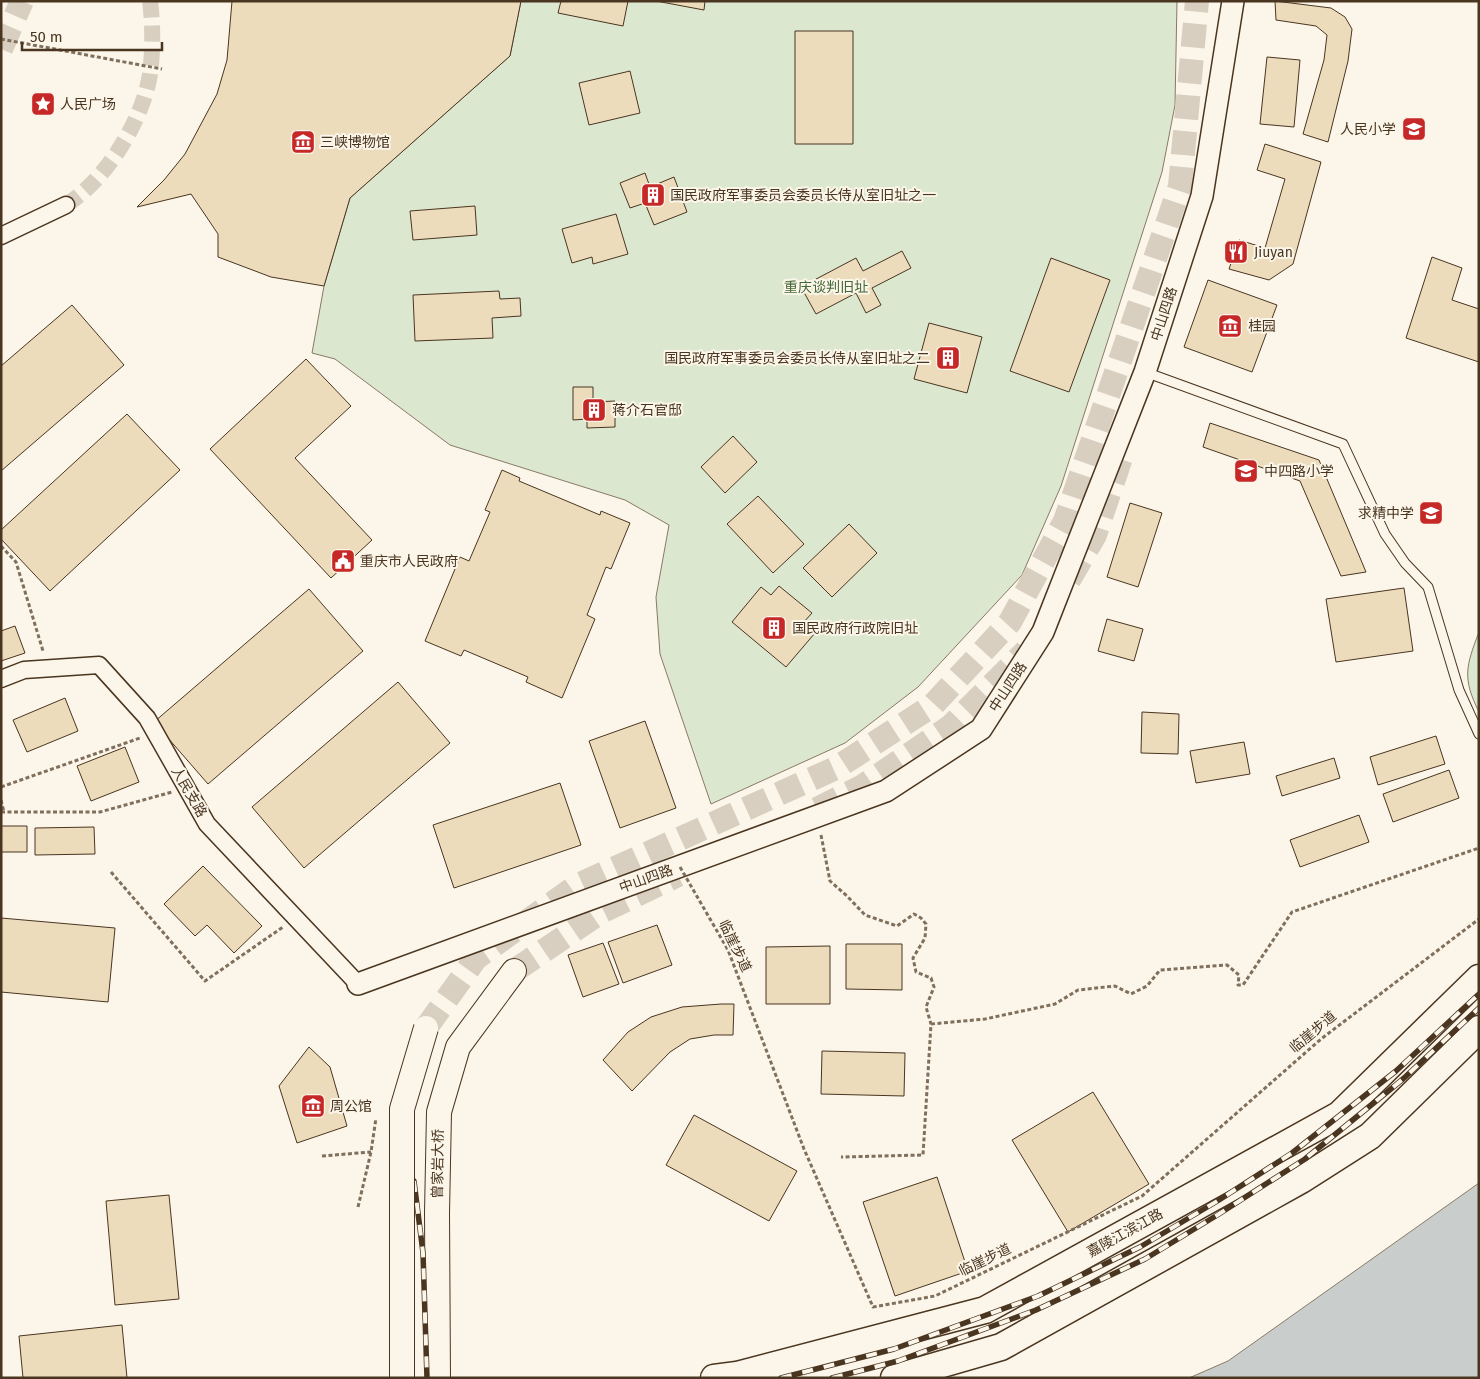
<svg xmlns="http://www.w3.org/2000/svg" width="1480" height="1379" font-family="'Fira Sans','Noto Sans SC',sans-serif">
<rect width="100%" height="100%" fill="#fbf6e9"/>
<path fill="#dce7d0" stroke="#887966" d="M521,1H1177L1175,105L1162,172L1061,486L1022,575L918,687L845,743L711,804L660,654L656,597L669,525L625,500L450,445L335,359L312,353L324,286L350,198L510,56Z
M1479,632V712C1462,678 1466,666 1479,632Z"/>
<path fill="#c9cecd" stroke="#887966" d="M1479,1183V1378H1189L1228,1361Z"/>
<path fill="#ecdcbc" stroke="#4a3520" d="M232,1H521L510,56L350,198L324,286L271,277L218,257V234L191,194L137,207L164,180L185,154L217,94L227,60Z
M561,1H628L623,26L558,13Z
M656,1H705L704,10Z
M1275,1L1331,8L1345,17L1352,29L1348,61L1328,142L1303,134L1324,60L1327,35L1316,26L1276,20Z
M795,31H853V144H795Z
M1267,57L1300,60L1294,127L1260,124Z
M630,71L640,113L589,125L579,83Z
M1265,144L1321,162L1293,264L1269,280L1229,269L1239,240L1265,248L1285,179L1257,170Z
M645,173L650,187L674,177L687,212L654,225L645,203L630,208L620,183Z
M475,206L477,235L413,240L410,211Z
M616,214L628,254L593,264L592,257L572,263L562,229Z
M902,251L911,268L872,288L881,305L866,313L856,293L816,314L801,287L856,258L863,271Z
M1432,257L1462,268L1452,300L1479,309V362L1406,338Z
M1051,258L1110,280L1069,392L1010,371Z
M1208,280L1277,305L1252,372L1184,347Z
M499,291L500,299L520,298L521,316L492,318L493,338L415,341L413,295Z
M72,305L124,365L1,471V366Z
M929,323L982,337L967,393L914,379Z
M306,359L351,406L295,458L372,540L331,578L210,449Z
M573,387H593V402L615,401V427L587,428V419L573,420Z
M127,414L180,470L50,591L1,539V530Z
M1210,423L1319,460L1366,572L1341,576L1300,481L1203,447Z
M733,436L757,462L725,493L701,467Z
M502,470L520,478L519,481L600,515L601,511L630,523L611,569L606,567L587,615L595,619L562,698L526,682L528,677L464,650L461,656L425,641L460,557L469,561L490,512L485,510Z
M758,496L804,544L773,573L727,524Z
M1130,503L1162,513L1138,587L1107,577Z
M849,524L877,553L832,597L803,568Z
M779,586L812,613L803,623L815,633L786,667L732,622L761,587L771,595Z
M1404,588L1413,651L1336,662L1326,599Z
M309,589L363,651L208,784L154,722Z
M1107,619L1143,629L1134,661L1098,651Z
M15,626L25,653L1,661V631Z
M398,682L450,743L304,868L252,807Z
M65,698L78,731L27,752L13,720Z
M1142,712L1179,714L1178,754L1141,753Z
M645,721L676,808L620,828L589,741Z
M1436,736L1445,764L1378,785L1370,757Z
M1244,742L1250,774L1196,783L1190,751Z
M125,747L139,782L91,801L77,766Z
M1334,758L1340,778L1282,796L1276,776Z
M1449,770L1459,798L1393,822L1383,794Z
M560,783L581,845L454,888L433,825Z
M1359,815L1369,842L1300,867L1290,840Z
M1,826H27V852H1Z
M94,827L95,854L35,855V828Z
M203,866L262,926L234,953L207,925L195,936L164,904Z
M1,918L115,928L108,1002L1,992Z
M657,925L672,965L623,983L608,942Z
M603,943L619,984L583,997L568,955Z
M846,944H902V990L846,989Z
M830,946V1004H766V947Z
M721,1004H734L733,1035H714L690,1039L670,1052L632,1091L603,1060L628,1032L651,1017L682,1007Z
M309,1047L330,1067L347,1126L297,1143L279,1086Z
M822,1051L905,1053L904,1096L821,1094Z
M1093,1092L1149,1184L1068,1232L1012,1140Z
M694,1115L797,1171L769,1221L666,1165Z
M937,1177L968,1271L895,1296L863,1202Z
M169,1195L179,1299L115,1305L106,1201Z
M122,1325L127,1378H23L19,1336Z"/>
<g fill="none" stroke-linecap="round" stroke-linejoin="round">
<path stroke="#d8cfc1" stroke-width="16" stroke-dasharray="16 8" stroke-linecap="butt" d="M66,205C106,180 143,120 150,74C153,50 153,25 150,1"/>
<path stroke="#d8cfc1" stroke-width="24" stroke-dasharray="24 12" stroke-linecap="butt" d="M1,49L22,1
M1069,580L1095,535L1122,455
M817,809L863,786L951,726L1026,651
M514,971L601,912L678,875
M426,1028L476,958L578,885L836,768L932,706L1010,622L1065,521L1180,186L1197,1"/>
<defs>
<path id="service" d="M1145,372L1343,444L1385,534L1405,563L1428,587L1459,690L1479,734"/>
<path id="minor" d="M1,236L66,205
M1,679L24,670L99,665L147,718L207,824L358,984"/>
<path id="tertiary" d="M358,984L886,791L981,729L1043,632L1145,372L1202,196L1233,1"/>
<path id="secondary" d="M438,1378L437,1213L439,1112L458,1047L514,971"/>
<path id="primary" d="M714,1378L737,1375L985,1310L1339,1115L1479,978
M894,1378L1001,1347L1301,1180L1370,1136L1479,1029"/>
</defs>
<use href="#service" stroke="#4a3520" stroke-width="11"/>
<use href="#minor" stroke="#4a3520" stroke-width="19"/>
<use href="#tertiary" stroke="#4a3520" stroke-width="24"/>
<use href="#secondary" stroke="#4a3520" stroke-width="26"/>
<use href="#primary" stroke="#4a3520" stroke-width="29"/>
<path stroke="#7f6f5c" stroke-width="3" stroke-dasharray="4 2.5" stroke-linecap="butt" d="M1,39L162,69
M1,546L16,562L43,651
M1,787L140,738
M1,800L4,812
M1,812H100L172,792
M821,835L830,881L847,896L865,915L897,926L914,914L921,918L926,924L925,938L913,958L916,972L931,978L934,987L926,1007L931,1024L923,1155L841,1157
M111,872L205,981L283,927
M931,1024L985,1019L1055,1004L1078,990L1115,986L1131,994L1147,986L1160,970L1227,965L1239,975L1238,985H1243L1292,912L1479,848
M322,1156L371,1152
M358,1207L371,1152L376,1118"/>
<use href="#service" stroke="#fbf6e9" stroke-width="9"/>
<use href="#minor" stroke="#fbf6e9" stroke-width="16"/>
<use href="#tertiary" stroke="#fbf6e9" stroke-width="21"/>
<use href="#secondary" stroke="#fbf6e9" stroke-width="24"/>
<use href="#primary" stroke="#fbf6e9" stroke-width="26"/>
<defs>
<path id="rail" d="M398,1177L407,1255L410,1307L411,1378
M414,1181L423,1253L427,1378
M781,1378L894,1349L1038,1296L1140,1247L1219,1200L1292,1153L1396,1071L1479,994
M832,1378L898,1361L1036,1310L1145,1259L1219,1214L1305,1159L1403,1079L1479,1008"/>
</defs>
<use href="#rail" stroke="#4a3520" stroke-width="5.5"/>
<use href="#rail" stroke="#fbf6e9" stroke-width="4" stroke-dasharray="11" stroke-linecap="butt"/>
<defs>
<path id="secondary-bridge" d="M402,1378V1109L426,1028"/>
</defs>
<use href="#secondary-bridge" stroke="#4a3520" stroke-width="26" stroke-linecap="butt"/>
<path stroke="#7f6f5c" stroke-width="3" stroke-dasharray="4 2.5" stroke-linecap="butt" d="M680,867L728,950L804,1149L873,1307L935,1296L1142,1196L1321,1039L1479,919"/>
<use href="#secondary-bridge" stroke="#fbf6e9" stroke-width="24"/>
</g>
<defs>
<symbol id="sight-square" viewBox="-11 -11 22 22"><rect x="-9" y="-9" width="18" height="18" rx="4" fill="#c62828" stroke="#fbf6e9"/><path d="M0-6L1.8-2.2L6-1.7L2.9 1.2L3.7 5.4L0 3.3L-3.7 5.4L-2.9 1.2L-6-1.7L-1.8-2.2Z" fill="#fff"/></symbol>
<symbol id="school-square" viewBox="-11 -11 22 22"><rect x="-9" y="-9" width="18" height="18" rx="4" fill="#c62828" stroke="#fbf6e9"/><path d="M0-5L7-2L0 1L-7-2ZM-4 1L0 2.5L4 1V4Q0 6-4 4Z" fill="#fff"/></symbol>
<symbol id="museum-square" viewBox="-11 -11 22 22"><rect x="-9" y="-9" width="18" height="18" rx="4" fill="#c62828" stroke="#fbf6e9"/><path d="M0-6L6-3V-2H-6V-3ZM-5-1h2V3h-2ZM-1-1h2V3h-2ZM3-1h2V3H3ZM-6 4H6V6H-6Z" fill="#fff"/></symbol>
<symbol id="building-square" viewBox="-11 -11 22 22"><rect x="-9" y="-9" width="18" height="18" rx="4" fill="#c62828" stroke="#fbf6e9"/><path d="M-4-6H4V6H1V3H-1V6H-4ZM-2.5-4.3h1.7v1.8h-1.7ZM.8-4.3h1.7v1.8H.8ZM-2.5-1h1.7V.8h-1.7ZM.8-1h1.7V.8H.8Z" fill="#fff"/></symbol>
<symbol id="restaurant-square" viewBox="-11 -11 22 22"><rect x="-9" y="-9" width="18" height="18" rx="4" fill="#c62828" stroke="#fbf6e9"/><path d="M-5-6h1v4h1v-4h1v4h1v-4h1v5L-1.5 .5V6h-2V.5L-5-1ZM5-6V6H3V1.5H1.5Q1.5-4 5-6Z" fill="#fff"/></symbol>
<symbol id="civic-square" viewBox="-11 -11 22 22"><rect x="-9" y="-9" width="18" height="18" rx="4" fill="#c62828" stroke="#fbf6e9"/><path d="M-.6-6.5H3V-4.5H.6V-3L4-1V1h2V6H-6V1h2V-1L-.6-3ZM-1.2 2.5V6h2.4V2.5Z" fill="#fff"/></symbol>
</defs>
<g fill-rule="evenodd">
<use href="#sight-square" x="29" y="90" width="28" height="28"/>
<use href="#school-square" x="1400" y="115" width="28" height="28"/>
<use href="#museum-square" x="289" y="128" width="28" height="28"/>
<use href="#building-square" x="639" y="181" width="28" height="28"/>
<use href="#restaurant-square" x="1222" y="238" width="28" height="28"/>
<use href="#museum-square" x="1216" y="312" width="28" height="28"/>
<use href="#building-square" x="934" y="344" width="28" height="28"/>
<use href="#building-square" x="580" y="396" width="28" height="28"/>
<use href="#school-square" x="1232" y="457" width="28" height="28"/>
<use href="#school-square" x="1417" y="499" width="28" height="28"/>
<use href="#civic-square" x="329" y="547" width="28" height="28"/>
<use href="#building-square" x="760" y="614" width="28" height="28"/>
<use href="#museum-square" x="299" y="1092" width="28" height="28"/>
</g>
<g text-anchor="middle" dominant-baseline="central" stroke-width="4" stroke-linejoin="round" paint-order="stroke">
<g font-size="14" fill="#4a3520" stroke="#fbf6e9" text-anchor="start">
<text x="60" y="104">人民广场</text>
<text x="1396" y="129" text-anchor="end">人民小学</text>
<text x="320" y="142">三峡博物馆</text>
<text x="670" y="195">国民政府军事委员会委员长侍从室旧址之一</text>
<text x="1254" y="252">Jiuyan</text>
<text x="1248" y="326">桂园</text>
<text x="930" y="358" text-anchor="end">国民政府军事委员会委员长侍从室旧址之二</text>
<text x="612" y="410">蒋介石官邸</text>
<text x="1264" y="471">中四路小学</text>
<text x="1414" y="513" text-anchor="end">求精中学</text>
<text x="360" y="561">重庆市人民政府</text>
<text x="792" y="628">国民政府行政院旧址</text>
<text x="330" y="1106">周公馆</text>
</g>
<g font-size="14" fill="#436837" stroke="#fbf6e9">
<text x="826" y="287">重庆谈判旧址</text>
</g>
<g font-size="14" fill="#4a3520" stroke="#fbf6e9">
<text transform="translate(1164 314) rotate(-72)">中山四路</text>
<text transform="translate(1008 687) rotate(-57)">中山四路</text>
<text transform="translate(189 792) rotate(60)">人民支路</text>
<text transform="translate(646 879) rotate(-20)">中山四路</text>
<text transform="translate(735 946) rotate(64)">临崖步道</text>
<text transform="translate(1313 1032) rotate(-40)">临崖步道</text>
<text transform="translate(438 1164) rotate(-89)">曾家岩大桥</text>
<text transform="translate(1125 1233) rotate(-29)">嘉陵江滨江路</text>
<text transform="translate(985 1260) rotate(-26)">临崖步道</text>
</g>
</g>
<rect width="1480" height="1379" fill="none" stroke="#4a3520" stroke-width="5"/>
<path d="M22 42v8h140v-8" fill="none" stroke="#4a3520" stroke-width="2.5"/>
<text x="30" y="42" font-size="15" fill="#4a3520" stroke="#fbf6e9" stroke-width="4" paint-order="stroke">50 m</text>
</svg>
